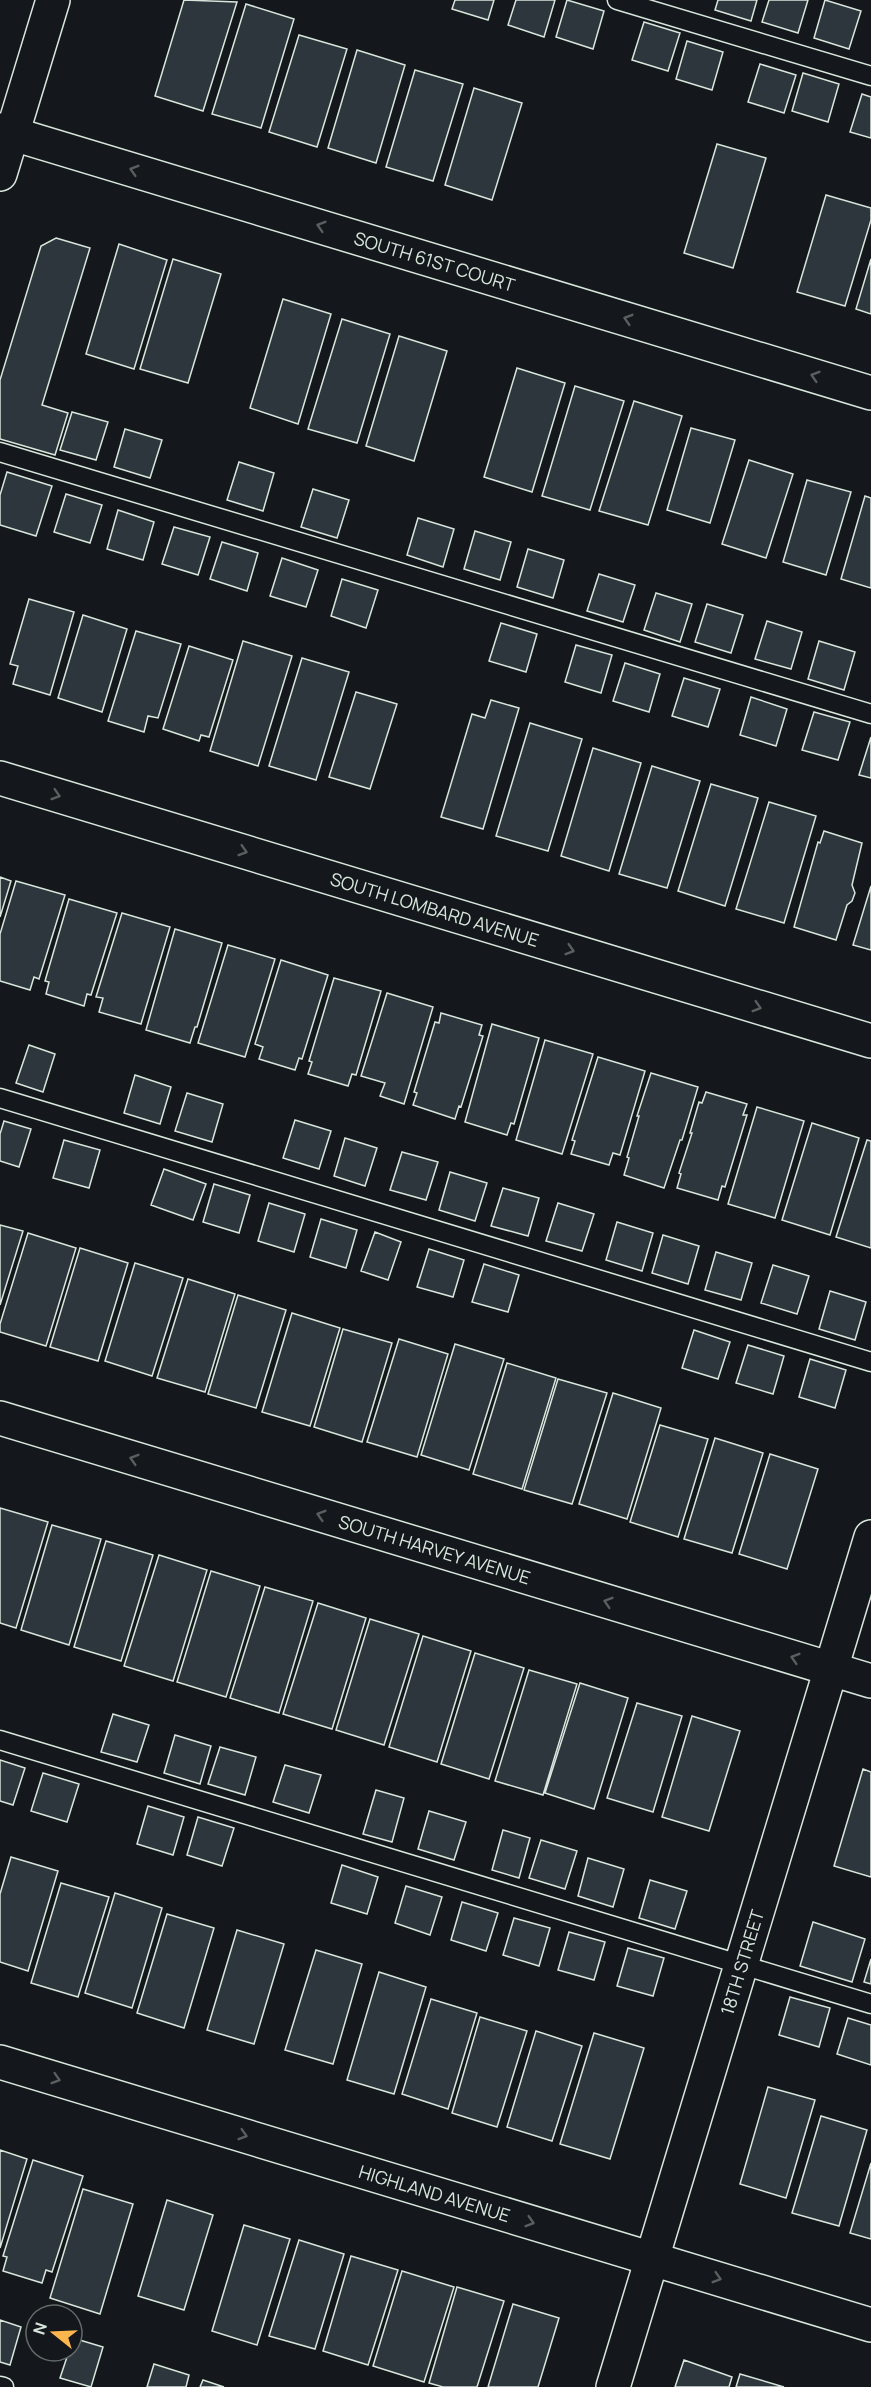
<svg xmlns="http://www.w3.org/2000/svg" width="871" height="2387" font-family="Manrope,sans-serif">
<rect width="100%" height="100%" fill="#14181c"/>
<path fill="#2c363c" stroke="#d8e6dc" stroke-width="1.5" d="M184,0L237,2L203,111L155,96Z
M455,0H494L488,20L452,9Z
M516,0H555L544,37L508,25Z
M567,0L604,11L593,49L556,37Z
M718,0H757L751,21L715,10Z
M769,0H808L798,33L762,22Z
M825,0L861,11L849,49L814,38Z
M246,4L294,19L261,128L212,114Z
M644,22L680,33L668,71L632,60Z
M299,35L347,49L317,147L269,132Z
M687,41L723,52L712,90L676,79Z
M357,50L405,65L376,163L328,148Z
M760,64L796,75L784,113L748,102Z
M415,70L463,84L433,181L386,167Z
M803,73L839,84L828,122L792,111Z
M474,88L522,103L492,200L445,185Z
M862,94L871,97V138L850,132Z
M717,144L766,158L733,268L684,253Z
M826,195L871,208V220L845,306L797,292Z
M56,238L90,248L42,405L68,413L55,455L0,439V380L41,246Z
M119,244L167,260L134,369L86,354Z
M173,259L221,274L188,383L140,369Z
M871,259V314L856,309Z
M283,299L331,314L298,424L250,408Z
M342,319L390,334L357,443L308,429Z
M399,336L447,351L414,461L366,446Z
M517,368L565,383L532,492L484,477Z
M575,386L624,401L590,510L542,496Z
M634,401L682,416L648,525L599,511Z
M72,412L108,422L96,460L60,450Z
M691,428L735,440L710,523L667,510Z
M125,429L162,440L150,478L114,467Z
M749,460L793,474L766,558L722,544Z
M239,462L274,473L263,511L227,500Z
M7,472L52,486L36,536L0,525V495Z
M807,480L851,492L826,575L783,562Z
M313,489L349,500L337,538L301,527Z
M66,494L102,505L90,543L54,532Z
M865,496L871,498V588L841,579Z
M118,510L154,522L143,560L107,549Z
M418,518L454,529L443,567L407,555Z
M174,527L210,537L198,575L162,564Z
M475,531L511,542L500,580L464,569Z
M222,542L258,553L247,591L210,579Z
M528,549L564,560L553,598L517,587Z
M282,558L318,570L306,607L270,596Z
M599,574L635,585L623,622L587,611Z
M342,579L378,590L366,628L331,616Z
M656,593L692,604L680,642L644,630Z
M29,599L74,612L50,695L13,684L18,666L10,664Z
M707,604L743,615L731,653L695,642Z
M83,615L127,629L102,712L58,698Z
M767,621L802,632L791,669L755,659Z
M501,623L537,634L526,672L489,661Z
M136,631L181,644L158,718L148,716L144,732L108,721Z
M243,641L292,656L258,766L210,751Z
M819,641L855,652L844,690L808,679Z
M576,645L612,655L601,693L565,682Z
M189,646L233,660L209,737L201,735L199,741L163,729Z
M302,658L349,672L316,780L269,766Z
M625,663L660,674L649,712L613,701Z
M684,678L720,689L708,727L672,716Z
M356,692L397,704L370,789L329,777Z
M751,697L787,709L776,746L740,735Z
M491,700L519,708L483,829L441,817L472,714L485,718Z
M814,712L850,722L838,760L802,750Z
M530,723L582,739L548,851L496,836Z
M871,737V778L859,775Z
M593,748L641,763L609,871L561,856Z
M652,766L700,781L667,888L619,874Z
M711,784L758,798L725,906L678,891Z
M769,802L816,816L784,923L736,909Z
M824,831L862,843L852,885L855,893L852,901L847,905L836,940L794,927L818,842L820,843Z
M0,877L11,881L0,917Z
M16,881L65,895L39,979L34,977L30,990L0,981V934Z
M871,886V950L853,945Z
M69,899L117,913L91,995L87,994L84,1006L46,994L49,982L45,981Z
M122,913L170,927L141,1024L99,1012L103,998L96,997Z
M175,929L222,943L197,1027H195L190,1043L146,1030Z
M228,945L275,959L245,1057L198,1043Z
M281,960L328,975L302,1059L299,1058L295,1070L259,1059L263,1047L255,1044Z
M334,978L381,991L356,1075L352,1074L348,1086L308,1074L312,1062L309,1061Z
M387,993L433,1007L404,1104L380,1096L385,1083L361,1076Z
M441,1013L482,1025L479,1035L483,1036L461,1107L459,1106L455,1119L413,1105L417,1093L414,1092L435,1022L439,1023Z
M492,1024L539,1038L514,1124L511,1123L507,1135L465,1122Z
M545,1040L593,1054L562,1154L516,1140Z
M29,1045L55,1054L43,1092L16,1083Z
M598,1057L645,1071L620,1155L613,1153L609,1165L571,1154L575,1141L572,1140Z
M651,1073L698,1087L682,1140H680L664,1188L624,1175L629,1158L627,1157L639,1116H637Z
M135,1075L171,1087L160,1124L124,1113Z
M706,1092L747,1104L743,1115H747L725,1187L722,1186L718,1200L677,1188L681,1174L679,1173L692,1133H690L699,1102L702,1103Z
M187,1093L223,1104L212,1142L175,1131Z
M757,1107L804,1121L775,1218L728,1204Z
M295,1120L331,1131L319,1169L283,1158Z
M4,1121L31,1129L19,1167L0,1161V1134Z
M812,1123L859,1138L830,1235L782,1220Z
M345,1138L377,1148L365,1186L334,1176Z
M64,1140L100,1150L89,1188L53,1178Z
M867,1140L871,1141V1248L836,1237Z
M402,1152L438,1162L426,1200L390,1190Z
M164,1169L206,1184L193,1220L151,1205Z
M450,1172L487,1183L475,1221L439,1210Z
M214,1184L250,1195L239,1233L203,1222Z
M503,1188L539,1198L528,1236L491,1226Z
M269,1203L305,1214L294,1252L258,1241Z
M558,1203L594,1214L582,1251L546,1241Z
M321,1219L357,1230L346,1268L310,1257Z
M617,1222L653,1233L642,1271L606,1260Z
M0,1225L23,1231L0,1305Z
M375,1232L401,1242L388,1280L361,1271Z
M28,1233L76,1248L46,1346L0,1332V1324Z
M663,1235L699,1246L688,1284L652,1273Z
M80,1248L128,1263L98,1361L50,1347Z
M429,1249L464,1260L453,1297L417,1287Z
M716,1252L752,1263L741,1300L705,1290Z
M135,1263L183,1278L152,1376L105,1361Z
M484,1264L519,1275L508,1312L472,1302Z
M773,1265L809,1276L797,1314L761,1303Z
M188,1279L235,1294L205,1392L157,1378Z
M830,1291L866,1302L855,1340L819,1329Z
M238,1295L286,1310L256,1408L208,1394Z
M292,1313L340,1328L310,1426L262,1412Z
M343,1329L392,1343L362,1442L314,1427Z
M694,1330L730,1342L718,1379L682,1368Z
M399,1339L448,1354L417,1457L367,1442Z
M455,1344L504,1359L469,1470L421,1455Z
M748,1345L784,1356L773,1394L736,1383Z
M810,1359L846,1370L835,1408L799,1397Z
M507,1363L556,1378L522,1489L473,1474Z
M558,1379L607,1393L572,1504L524,1490Z
M613,1393L661,1408L627,1519L579,1504Z
M660,1425L708,1439L678,1537L630,1522Z
M715,1438L763,1453L732,1553L684,1539Z
M770,1454L818,1469L787,1569L739,1554Z
M0,1508L48,1522L16,1628L0,1623Z
M52,1525L101,1539L69,1645L21,1630Z
M106,1541L153,1555L121,1661L74,1647Z
M159,1555L207,1570L173,1681L124,1666Z
M211,1571L260,1586L226,1697L177,1682Z
M265,1587L313,1601L279,1713L230,1698Z
M318,1603L366,1618L332,1729L283,1714Z
M370,1619L419,1634L384,1745L336,1730Z
M423,1636L471,1651L437,1762L389,1747Z
M475,1653L524,1668L489,1779L441,1764Z
M529,1670L577,1684L543,1795L495,1781Z
M580,1683L628,1698L594,1809L545,1793Z
M637,1703L682,1716L653,1812L607,1798Z
M113,1714L149,1725L137,1762L101,1752Z
M692,1716L740,1731L709,1831L662,1817Z
M175,1735L211,1746L200,1784L164,1773Z
M220,1747L256,1757L245,1795L208,1784Z
M0,1760L25,1768L13,1805L0,1801Z
M285,1765L321,1775L309,1813L273,1802Z
M863,1769L871,1772V1877L834,1866Z
M43,1773L79,1784L67,1822L31,1811Z
M376,1790L404,1798L392,1842L363,1834Z
M148,1806L184,1817L173,1855L137,1844Z
M429,1811L466,1822L454,1860L418,1849Z
M198,1817L234,1828L222,1866L187,1855Z
M503,1830L530,1838L519,1878L492,1870Z
M541,1840L577,1851L565,1889L529,1878Z
M11,1857L58,1871L28,1971L0,1962V1894Z
M588,1858L624,1869L613,1907L578,1896Z
M342,1865L378,1877L367,1914L331,1903Z
M650,1880L687,1891L675,1929L639,1918Z
M61,1883L109,1897L78,1997L31,1983Z
M406,1886L442,1897L430,1935L395,1923Z
M115,1893L162,1908L132,2008L85,1993Z
M462,1902L498,1913L486,1951L451,1940Z
M167,1914L214,1928L184,2028L137,2013Z
M514,1918L550,1928L539,1966L503,1955Z
M813,1922L865,1939L852,1982L800,1966Z
M237,1930L284,1944L254,2044L207,2030Z
M569,1932L605,1942L594,1980L558,1970Z
M628,1948L664,1958L653,1996L617,1986Z
M316,1950L362,1964L333,2064L285,2050Z
M871,1959V1984L864,1982Z
M379,1972L426,1987L394,2094L347,2080Z
M790,1997L830,2008L819,2047L779,2035Z
M431,1999L477,2013L448,2109L402,2094Z
M480,2017L527,2031L497,2127L452,2113Z
M848,2018L871,2025V2065L837,2054Z
M536,2031L582,2046L552,2141L507,2127Z
M594,2033L644,2048L610,2159L560,2144Z
M768,2087L815,2100L786,2198L740,2184Z
M821,2116L867,2130L839,2226L792,2213Z
M0,2150L27,2159L0,2248Z
M33,2160L83,2176L52,2272L46,2270L42,2283L3,2271L7,2257L3,2256Z
M871,2163V2239L850,2233Z
M83,2189L133,2204L100,2314L50,2298Z
M167,2200L213,2215L184,2310L138,2296Z
M244,2225L290,2239L257,2345L212,2331Z
M299,2240L344,2254L315,2349L269,2336Z
M351,2256L398,2270L368,2365L323,2351Z
M402,2271L454,2287L424,2382L373,2366Z
M457,2287L504,2301L477,2387H443L429,2383Z
M513,2304L559,2318L538,2387H488Z
M0,2320L21,2327L10,2365L0,2362Z
M73,2338L103,2347L91,2387L60,2378L69,2351H72Z
M684,2360L732,2377L729,2387H675Z
M154,2364L189,2375L186,2387H147Z
M740,2374L784,2387H736Z
M203,2380L224,2387H200Z"/>
<g fill="none" stroke-linecap="round" stroke-linejoin="round">
<defs>
<path id="service" d="M617,0L871,76
M0,452L871,714
M0,1098L871,1362
M0,1740L871,2004
M0,2386L4,2387"/>
<g id="minor">
<path id="s1" d="M0,130L871,393"/>
<path id="s2" d="M0,778L871,1041"/>
<path id="s3" d="M0,1418L871,1681"/>
<path id="s4" d="M0,2062L871,2325"/>
<path id="s5" d="M613,2387L871,1537"/>
</g>
<path id="tertiary" d="M0,174L53,0"/>
</defs>
<use href="#service" stroke="#d8e6dc" stroke-width="21"/>
<use href="#minor" stroke="#d8e6dc" stroke-width="36"/>
<use href="#tertiary" stroke="#d8e6dc" stroke-width="36"/>
<use href="#service" stroke="#14181c" stroke-width="18"/>
<use href="#minor" stroke="#14181c" stroke-width="33"/>
<use href="#tertiary" stroke="#14181c" stroke-width="33"/>
</g>
<defs><path id="oneway-chevron" d="M-2-3.5L2.5 0L-2 3.5" fill="none" stroke-width="1.6" stroke-linecap="round" stroke-linejoin="round" transform="scale(1.5)"/></defs>
<g stroke="#59605f">
<use href="#oneway-chevron" transform="translate(134 170) rotate(-163)"/>
<use href="#oneway-chevron" transform="translate(321 226) rotate(-163)"/>
<use href="#oneway-chevron" transform="translate(628 319) rotate(-163)"/>
<use href="#oneway-chevron" transform="translate(815 376) rotate(-163)"/>
<use href="#oneway-chevron" transform="translate(56 795) rotate(17)"/>
<use href="#oneway-chevron" transform="translate(243 851) rotate(17)"/>
<use href="#oneway-chevron" transform="translate(570 950) rotate(17)"/>
<use href="#oneway-chevron" transform="translate(757 1007) rotate(17)"/>
<use href="#oneway-chevron" transform="translate(134 1459) rotate(-163)"/>
<use href="#oneway-chevron" transform="translate(321 1515) rotate(-163)"/>
<use href="#oneway-chevron" transform="translate(608 1602) rotate(-163)"/>
<use href="#oneway-chevron" transform="translate(795 1658) rotate(-163)"/>
<use href="#oneway-chevron" transform="translate(56 2079) rotate(17)"/>
<use href="#oneway-chevron" transform="translate(243 2135) rotate(17)"/>
<use href="#oneway-chevron" transform="translate(530 2222) rotate(17)"/>
<use href="#oneway-chevron" transform="translate(717 2278) rotate(17)"/>
</g>
<g text-anchor="middle" dominant-baseline="central" stroke-width="4.5" stroke-linejoin="round" paint-order="stroke">
<g font-size="18" fill="#d8e6dc" stroke="#14181c">
<text stroke="none"><textPath href="#s1" startOffset="454">SOUTH 61ST COURT</textPath></text>
<text stroke="none"><textPath href="#s2" startOffset="454">SOUTH LOMBARD AVENUE</textPath></text>
<text stroke="none"><textPath href="#s3" startOffset="454">SOUTH HARVEY AVENUE</textPath></text>
<text stroke="none"><textPath href="#s5" startOffset="444">18TH STREET</textPath></text>
<text stroke="none"><textPath href="#s4" startOffset="454">HIGHLAND AVENUE</textPath></text>
</g>
</g>
<g transform="translate(54 2333) rotate(288)"><circle r="28" fill="#14181c" stroke="#626a69" stroke-width="1.5"/>
<path d="M0-4.5L10 22L0 15L-10 22Z" fill="#ffb74d"/>
<text y="-9" font-size="16" font-weight="bold" text-anchor="middle" fill="#d8e6dc">N</text>
</g>
</svg>
